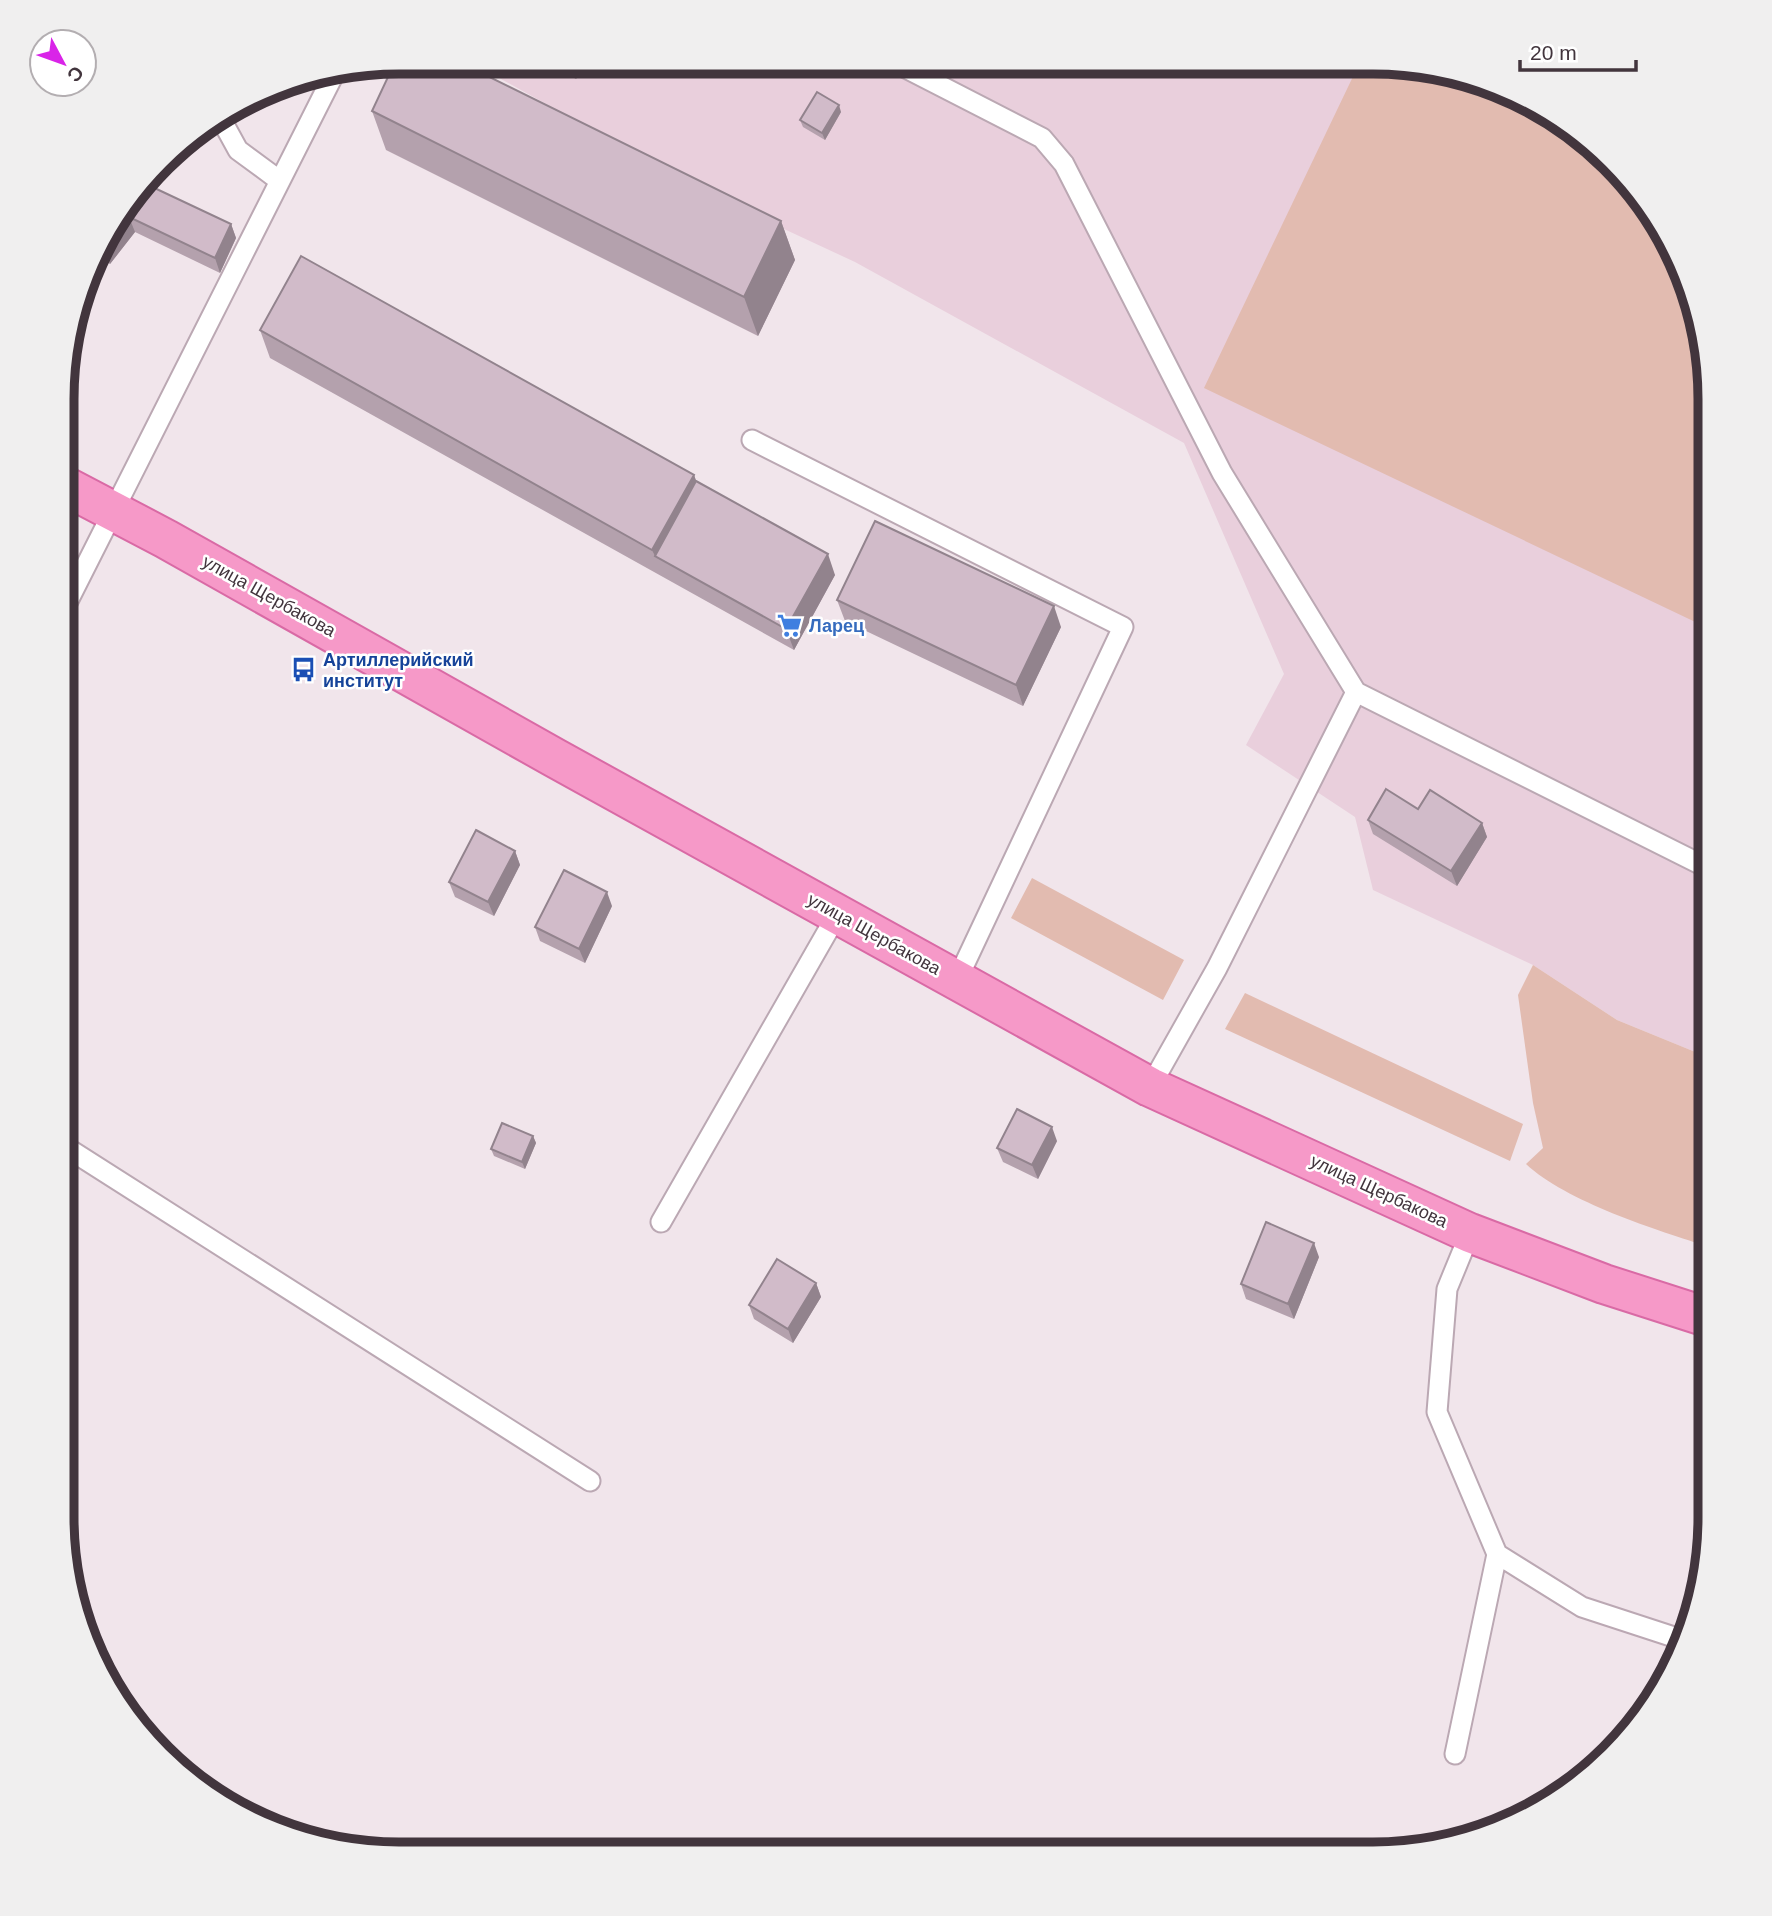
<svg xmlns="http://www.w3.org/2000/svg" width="1772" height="1916" font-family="Helvetica,sans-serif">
<rect width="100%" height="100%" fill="#f1e5eb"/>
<path fill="#e9cfdc" d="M469,61L1417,64L1542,107L1654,211L1693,290L1710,377V1058L1617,1020L1533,965L1373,890L1355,817L1246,745L1284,674L1184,443L855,262L702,191Z"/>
<path fill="#e2bbb0" d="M1359,64H1417L1542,107L1654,211L1693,290L1710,377V629L1204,388Z
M1032,878L1184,960L1163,1000L1011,918Z
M1533,965L1617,1020L1710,1058V1247C1658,1231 1565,1201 1526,1164L1543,1148L1533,1103L1518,995Z
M1245,993L1523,1124L1510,1161L1225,1029Z"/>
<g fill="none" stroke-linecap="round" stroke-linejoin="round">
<defs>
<path id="lane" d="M896,63L1042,138L1064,164L1222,473L1356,692
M221,119L238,150L280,181
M752,440L1123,627L957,980
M66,605L335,72
M1150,1087L1217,968L1356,692L1710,869
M64,1146L590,1481
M661,1222L838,913
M1470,1233L1447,1289L1437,1412L1497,1554L1582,1607L1680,1639
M1455,1754L1497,1554"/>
<path id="primary" d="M67,487L166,539L555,758L1150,1087L1470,1233L1604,1284L1710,1318"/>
</defs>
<use href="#lane" stroke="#bba8b3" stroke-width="23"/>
<use href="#primary" stroke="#d96aa5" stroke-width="42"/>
<use href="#lane" stroke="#fff" stroke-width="19"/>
<use href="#primary" stroke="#f699c8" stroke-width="38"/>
</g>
<path fill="#b4a1ad" d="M543,62H585L576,79Z
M372,111L781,221L795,260L758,336L386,150Z
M841,112L825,140L803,127L800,120Z
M146,184L231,224L236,238L220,273L135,232L110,264L97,255L107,230Z
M260,330L694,475L696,481L835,575L794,650L270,358Z
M837,600L1061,627L1023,706L845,621Z
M1418,809L1482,823L1487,837L1457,886L1373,834L1368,820Z
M515,851L520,865L494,916L455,897L449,882Z
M612,906L585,963L540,941L535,927Z
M533,1136L536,1143L525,1169L494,1156L491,1149Z
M1057,1141L1038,1179L1003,1162L997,1148Z
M1319,1257L1294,1319L1246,1299L1241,1284Z
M816,1283L821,1297L793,1343L754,1319L749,1305Z"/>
<path fill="#92838d" d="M572,62H585L576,79L571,64Z
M839,105L841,112L825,140L822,133Z
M145,182L151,198L129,217L135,232L110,264L103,242L134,197Z
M781,221L795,260L758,336L744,297Z
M231,224L236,238L220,273L215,258Z
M694,475L704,502L655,556L652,550Z
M828,554L835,575L794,650L786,629Z
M1054,606L1061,627L1023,706L1016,685Z
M1482,823L1487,837L1457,886L1451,871Z
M515,851L520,865L494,916L488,902Z
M607,892L612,906L585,963L579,949Z
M1052,1127L1057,1141L1038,1179L1032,1165Z
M533,1136L536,1143L525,1169L522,1162Z
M1314,1243L1319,1257L1294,1319L1288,1304Z
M816,1283L821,1297L793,1343L788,1329Z"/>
<path fill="#d1bbc9" stroke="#92838d" stroke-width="2" d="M398,61H457L781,221L744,297L372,111L395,62Z
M817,92L839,105L822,133L800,120Z
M146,184L231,224L215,258L129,217Z
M134,197L127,211L102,242L107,230Z
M301,256L694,475L652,550L260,330Z
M696,481L828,554L786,629L655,556Z
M875,521L1054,606L1016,685L837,600Z
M1386,789L1418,809L1430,790L1482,823L1451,871L1368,820Z
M476,830L515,851L488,902L449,882Z
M564,870L607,892L579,949L535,927Z
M1017,1109L1052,1127L1032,1165L997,1148Z
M502,1123L533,1136L522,1162L491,1149Z
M1266,1222L1314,1243L1288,1304L1241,1284Z
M777,1259L816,1283L788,1329L749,1305Z"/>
<defs>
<symbol id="supermarket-bare" viewBox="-9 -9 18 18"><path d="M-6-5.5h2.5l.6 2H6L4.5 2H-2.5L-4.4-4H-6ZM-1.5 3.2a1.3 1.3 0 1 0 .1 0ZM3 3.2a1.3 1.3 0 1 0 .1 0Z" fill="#3f7fe0" stroke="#fff" stroke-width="2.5" paint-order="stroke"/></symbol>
<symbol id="bus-bare" viewBox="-9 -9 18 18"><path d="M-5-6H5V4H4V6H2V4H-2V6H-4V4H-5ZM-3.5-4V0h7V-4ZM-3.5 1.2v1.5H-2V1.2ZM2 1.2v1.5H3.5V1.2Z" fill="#1a4fb4" stroke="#fff" stroke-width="2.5" paint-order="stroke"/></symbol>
</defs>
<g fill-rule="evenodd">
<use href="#supermarket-bare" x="772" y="608" width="35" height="35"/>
<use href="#bus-bare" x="286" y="652" width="35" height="35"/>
</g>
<g text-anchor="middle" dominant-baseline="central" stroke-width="5" stroke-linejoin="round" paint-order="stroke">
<g font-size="18" fill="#42353d" stroke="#fff">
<text transform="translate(269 596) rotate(29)">улица Щербакова</text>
<text transform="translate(874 934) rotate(29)">улица Щербакова</text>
<text transform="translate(1379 1191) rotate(25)">улица Щербакова</text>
</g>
<g font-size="18" font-weight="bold" fill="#366cbe" stroke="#fff" text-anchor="start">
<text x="809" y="626">Ларец</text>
</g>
<g font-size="18" font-weight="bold" fill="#164399" stroke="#fff" text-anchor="start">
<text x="323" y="660">Артиллерийский<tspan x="323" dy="21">институт</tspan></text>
</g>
</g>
<path d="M0 0H1772V1916H0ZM399 74H1373A325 325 0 0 1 1698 399V1517A325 325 0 0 1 1373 1842H399A325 325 0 0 1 74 1517V399A325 325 0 0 1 399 74Z" fill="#f0efef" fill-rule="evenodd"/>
<path fill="none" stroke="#42353d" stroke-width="9" d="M399 74H1373A325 325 0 0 1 1698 399V1517A325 325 0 0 1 1373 1842H399A325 325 0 0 1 74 1517V399A325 325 0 0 1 399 74Z"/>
<g transform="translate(63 63) rotate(131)"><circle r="33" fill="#ffffff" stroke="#b3aeb1" stroke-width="2"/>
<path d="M0-5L12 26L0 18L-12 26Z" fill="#d924e8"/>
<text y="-10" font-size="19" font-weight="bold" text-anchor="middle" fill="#42353d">С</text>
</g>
<path d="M1520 60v10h116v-10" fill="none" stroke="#42353d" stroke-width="3.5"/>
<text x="1530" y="60" font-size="21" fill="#42353d" stroke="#ffffff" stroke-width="5" paint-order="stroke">20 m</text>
</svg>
